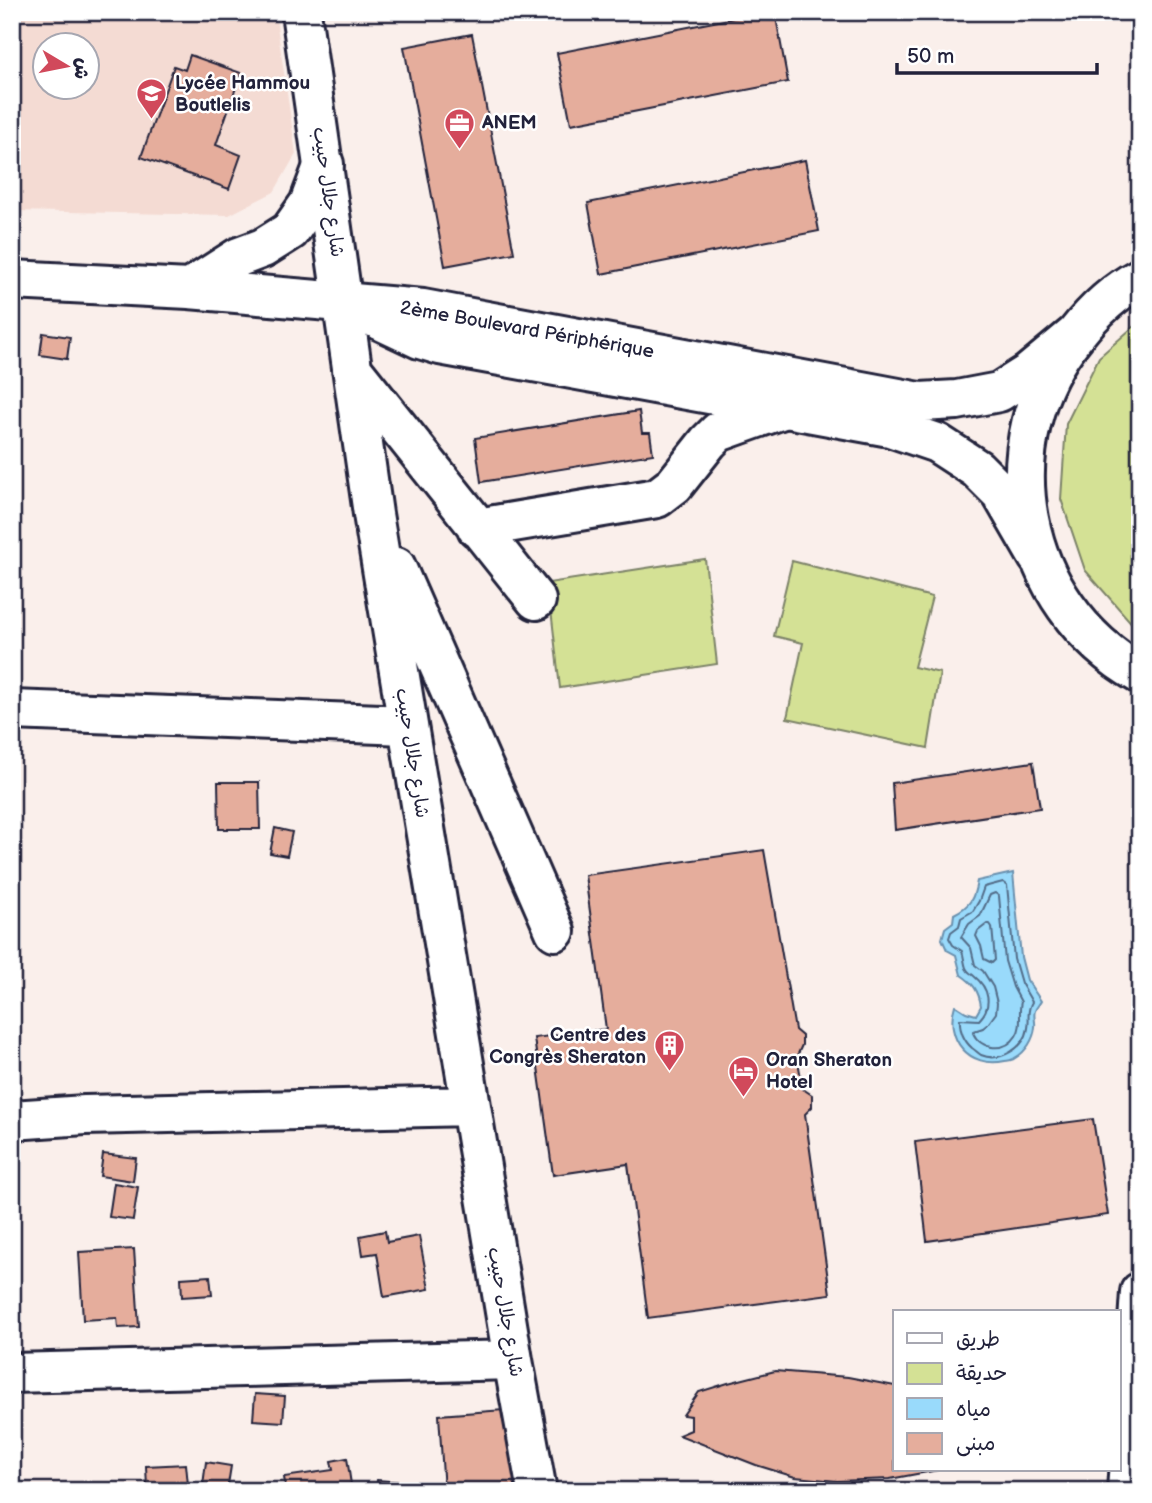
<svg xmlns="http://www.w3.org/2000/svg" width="1152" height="1503" font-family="'Balsamiq Sans','Playpen Sans Arabic',sans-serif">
<rect width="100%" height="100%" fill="#faefeb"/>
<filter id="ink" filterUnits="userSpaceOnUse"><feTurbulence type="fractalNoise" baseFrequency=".0143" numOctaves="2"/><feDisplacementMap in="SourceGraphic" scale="14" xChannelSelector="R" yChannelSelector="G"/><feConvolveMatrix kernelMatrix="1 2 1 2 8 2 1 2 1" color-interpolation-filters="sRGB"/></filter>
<g filter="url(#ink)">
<path fill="#f4dbd3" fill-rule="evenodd" d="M12,12H275L296,154L274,192L229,215L12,211ZM46,46H88V88H46Z"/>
<path fill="#d4e195" stroke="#7b8268" stroke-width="2" d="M1140,321V629L1134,626L1085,570L1061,499L1066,424L1099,357Z
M705,559L717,664L560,688L548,583Z
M792,561L932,597L914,667L940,673L928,748L787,718L803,643L774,636Z"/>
<path fill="#99dafb" stroke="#6990ae" stroke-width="2" d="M1013,873L1021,957L1027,980L1041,1001C1039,1005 1036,1007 1035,1011C1033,1015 1036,1022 1035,1027C1034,1039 1026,1052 1015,1058C1013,1060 1007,1061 1005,1061C969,1069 944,1039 955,1005L966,1012L976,1015L981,1006C979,991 973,983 961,975L956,955L947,950L942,939L945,928L953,922L954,914C970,906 974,899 977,881Z"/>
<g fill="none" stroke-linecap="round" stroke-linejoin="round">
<path stroke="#526c88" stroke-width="2" d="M1003,882L1007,885L1014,959L1021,983L1032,1002C1026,1011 1030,1018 1028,1028C1025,1048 1000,1063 981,1055C978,1053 975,1050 972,1048C964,1041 959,1030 960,1019L979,1020C993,1006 989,988 974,976C970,972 969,974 966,968C964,963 964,956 962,951L953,945L949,938L951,932L959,926L961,918L973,911L979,901L984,887Z
M995,893L999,896L1005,961L1013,987L1021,1002C1018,1012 1023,1026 1016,1036C1005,1053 981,1050 973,1033L974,1031L983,1028L988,1024L996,1013L997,1003L993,987L983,971L975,965L971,948L961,937L969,924L980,916L990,895Z
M987,924H990L992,927L995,960L992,963L984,959L981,946L976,936L978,931Z"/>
</g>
<path fill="#e5ad9c" stroke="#22223b" stroke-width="2" d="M764,12H775L788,82L571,124L557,53Z
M472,34L514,253L445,266L404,47Z
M190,55L241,73L216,145L241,155L229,189L141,157L174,66L185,70Z
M805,160L819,231L601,274L588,203Z
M43,333L70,337L67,359L40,355Z
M639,411L642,433H650L653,454L481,482L475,438Z
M1033,762L1040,808L895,830L892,783Z
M218,782H259L260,829H219Z
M275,828L292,832L287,856L270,853Z
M764,850L795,1030L802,1036V1045L797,1056L803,1089L812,1095V1107L805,1114L830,1294L648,1318L628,1164L553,1175L534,1038L606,1029L585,875Z
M1093,1119L1108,1215L927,1241L915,1142Z
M103,1154L136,1158L133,1181L100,1176Z
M114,1183L138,1187L133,1220L109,1217Z
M385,1231L387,1242L419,1236L429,1289L384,1297L377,1253L363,1255L360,1236Z
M134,1249L139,1327L118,1328L117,1318L83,1320L79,1252Z
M210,1276L212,1295L182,1297L181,1278Z
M775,1371L848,1377L895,1386V1470H938L890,1479L837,1481L795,1477L756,1465L679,1435L691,1430V1416L683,1415L699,1392L728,1383Z
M255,1394L285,1396L283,1422L253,1420Z
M517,1409L522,1491H444L439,1415Z
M347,1458L352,1491H286L284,1477L333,1470L331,1461Z
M206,1462L231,1466L227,1491H209L210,1486L203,1485Z
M186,1464L188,1485L147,1488L146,1466Z
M377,1480L426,1484L425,1491H376Z
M191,1488V1491H150V1489Z"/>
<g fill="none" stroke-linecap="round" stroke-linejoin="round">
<defs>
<path id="minor" d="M301,12L373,514L513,1360L537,1491
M352,369L536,600
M477,528L657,498L674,485L708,442L718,432L788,407
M396,567L555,931
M12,710L407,725
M12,1120L85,1115L471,1106
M12,1373L513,1360
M1127,1491L1140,1292"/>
<path id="major" d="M1140,278C1114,292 1094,311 1076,334C987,442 1018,605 1140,674
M12,280L189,289L423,309L920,402L957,400L999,392L1029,373L1076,334
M189,289L239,257L263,248L290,231L309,204L324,164
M365,313L420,339L440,345L890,427L937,443L977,469L1001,493L1038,557"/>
</defs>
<use href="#minor" stroke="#22223b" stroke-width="44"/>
<use href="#major" stroke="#22223b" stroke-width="44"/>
<use href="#minor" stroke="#fff" stroke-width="38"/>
<use href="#major" stroke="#fff" stroke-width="38"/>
</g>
</g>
<defs>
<symbol id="school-pin" viewBox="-11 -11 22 30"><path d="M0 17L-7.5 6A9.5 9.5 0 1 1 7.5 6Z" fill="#d1495b" stroke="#fff"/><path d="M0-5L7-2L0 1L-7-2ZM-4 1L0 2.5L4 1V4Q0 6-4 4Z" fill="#fff"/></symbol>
<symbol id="office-pin" viewBox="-11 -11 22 30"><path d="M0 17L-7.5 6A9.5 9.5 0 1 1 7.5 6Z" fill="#d1495b" stroke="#fff"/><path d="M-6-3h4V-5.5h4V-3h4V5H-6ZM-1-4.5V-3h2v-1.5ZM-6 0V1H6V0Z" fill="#fff"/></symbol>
<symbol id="building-pin" viewBox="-11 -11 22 30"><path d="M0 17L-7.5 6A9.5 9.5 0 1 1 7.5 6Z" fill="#d1495b" stroke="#fff"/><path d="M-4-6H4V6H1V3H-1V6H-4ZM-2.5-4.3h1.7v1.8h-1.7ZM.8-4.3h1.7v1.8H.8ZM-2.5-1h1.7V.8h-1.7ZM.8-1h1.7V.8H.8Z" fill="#fff"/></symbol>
<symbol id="hotel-pin" viewBox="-11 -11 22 30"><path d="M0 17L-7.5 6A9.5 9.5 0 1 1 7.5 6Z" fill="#d1495b" stroke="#fff"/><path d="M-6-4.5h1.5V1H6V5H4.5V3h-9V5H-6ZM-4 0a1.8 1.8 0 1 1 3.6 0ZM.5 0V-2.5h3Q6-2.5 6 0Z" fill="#fff"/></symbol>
</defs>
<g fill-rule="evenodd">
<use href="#school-pin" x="134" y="76" width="35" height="47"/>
<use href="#office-pin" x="442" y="106" width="35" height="47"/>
<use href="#building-pin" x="652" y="1028" width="35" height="47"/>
<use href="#hotel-pin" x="726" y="1054" width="35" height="47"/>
</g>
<g text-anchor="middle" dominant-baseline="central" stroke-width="5" stroke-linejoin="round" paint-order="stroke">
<g font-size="19" font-weight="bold" fill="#22223b" stroke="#fff" text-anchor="start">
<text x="175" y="83">Lycée Hammou<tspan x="175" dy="22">Boutlelis</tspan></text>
<text x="482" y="123">ANEM</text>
<text x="646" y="1035" text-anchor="end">Centre des<tspan x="646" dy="22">Congrès Sheraton</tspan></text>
<text x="766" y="1060">Oran Sheraton<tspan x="766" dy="22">Hotel</tspan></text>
</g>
<g font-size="19" fill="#22223b" stroke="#fff">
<text transform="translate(328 192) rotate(82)">شارع جلال حبيب</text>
<text transform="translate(527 330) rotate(10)">2ème Boulevard Périphérique</text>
<text transform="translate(412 753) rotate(81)">شارع جلال حبيب</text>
<text transform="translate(505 1312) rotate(80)">شارع جلال حبيب</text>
</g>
</g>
<rect width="1152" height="1503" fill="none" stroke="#fff" stroke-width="42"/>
<rect x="21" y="21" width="1110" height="1461" fill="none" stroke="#22223b" stroke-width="2.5" filter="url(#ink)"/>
<rect x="893" y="1310" width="228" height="161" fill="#ffffff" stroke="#a7a7b1" stroke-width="2"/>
<rect x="907" y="1333" width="35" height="10" fill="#ffffff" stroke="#a7a7b1" stroke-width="2"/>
<text x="956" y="1346" font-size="21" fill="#22223b">طريق</text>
<rect x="907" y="1363" width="35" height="21" fill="#d4e195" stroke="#a7a7b1" stroke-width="2"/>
<text x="956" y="1380" font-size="21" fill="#22223b">حديقة</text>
<rect x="907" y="1398" width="35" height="21" fill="#99dafb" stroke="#a7a7b1" stroke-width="2"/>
<text x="956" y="1416" font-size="21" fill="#22223b">مياه</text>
<rect x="907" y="1433" width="35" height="21" fill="#e5ad9c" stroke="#a7a7b1" stroke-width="2"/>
<text x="956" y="1450" font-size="21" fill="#22223b">مبنى</text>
<g transform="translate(66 66) rotate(100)"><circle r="33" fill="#ffffff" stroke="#a7a7b1" stroke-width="2"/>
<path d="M0-5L12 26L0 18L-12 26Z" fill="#d1495b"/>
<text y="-10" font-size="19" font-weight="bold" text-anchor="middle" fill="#22223b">ش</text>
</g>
<path d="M897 63v10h200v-10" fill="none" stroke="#22223b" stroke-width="3.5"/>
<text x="907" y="63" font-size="21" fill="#22223b" stroke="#ffffff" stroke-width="5" paint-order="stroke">50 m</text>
</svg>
